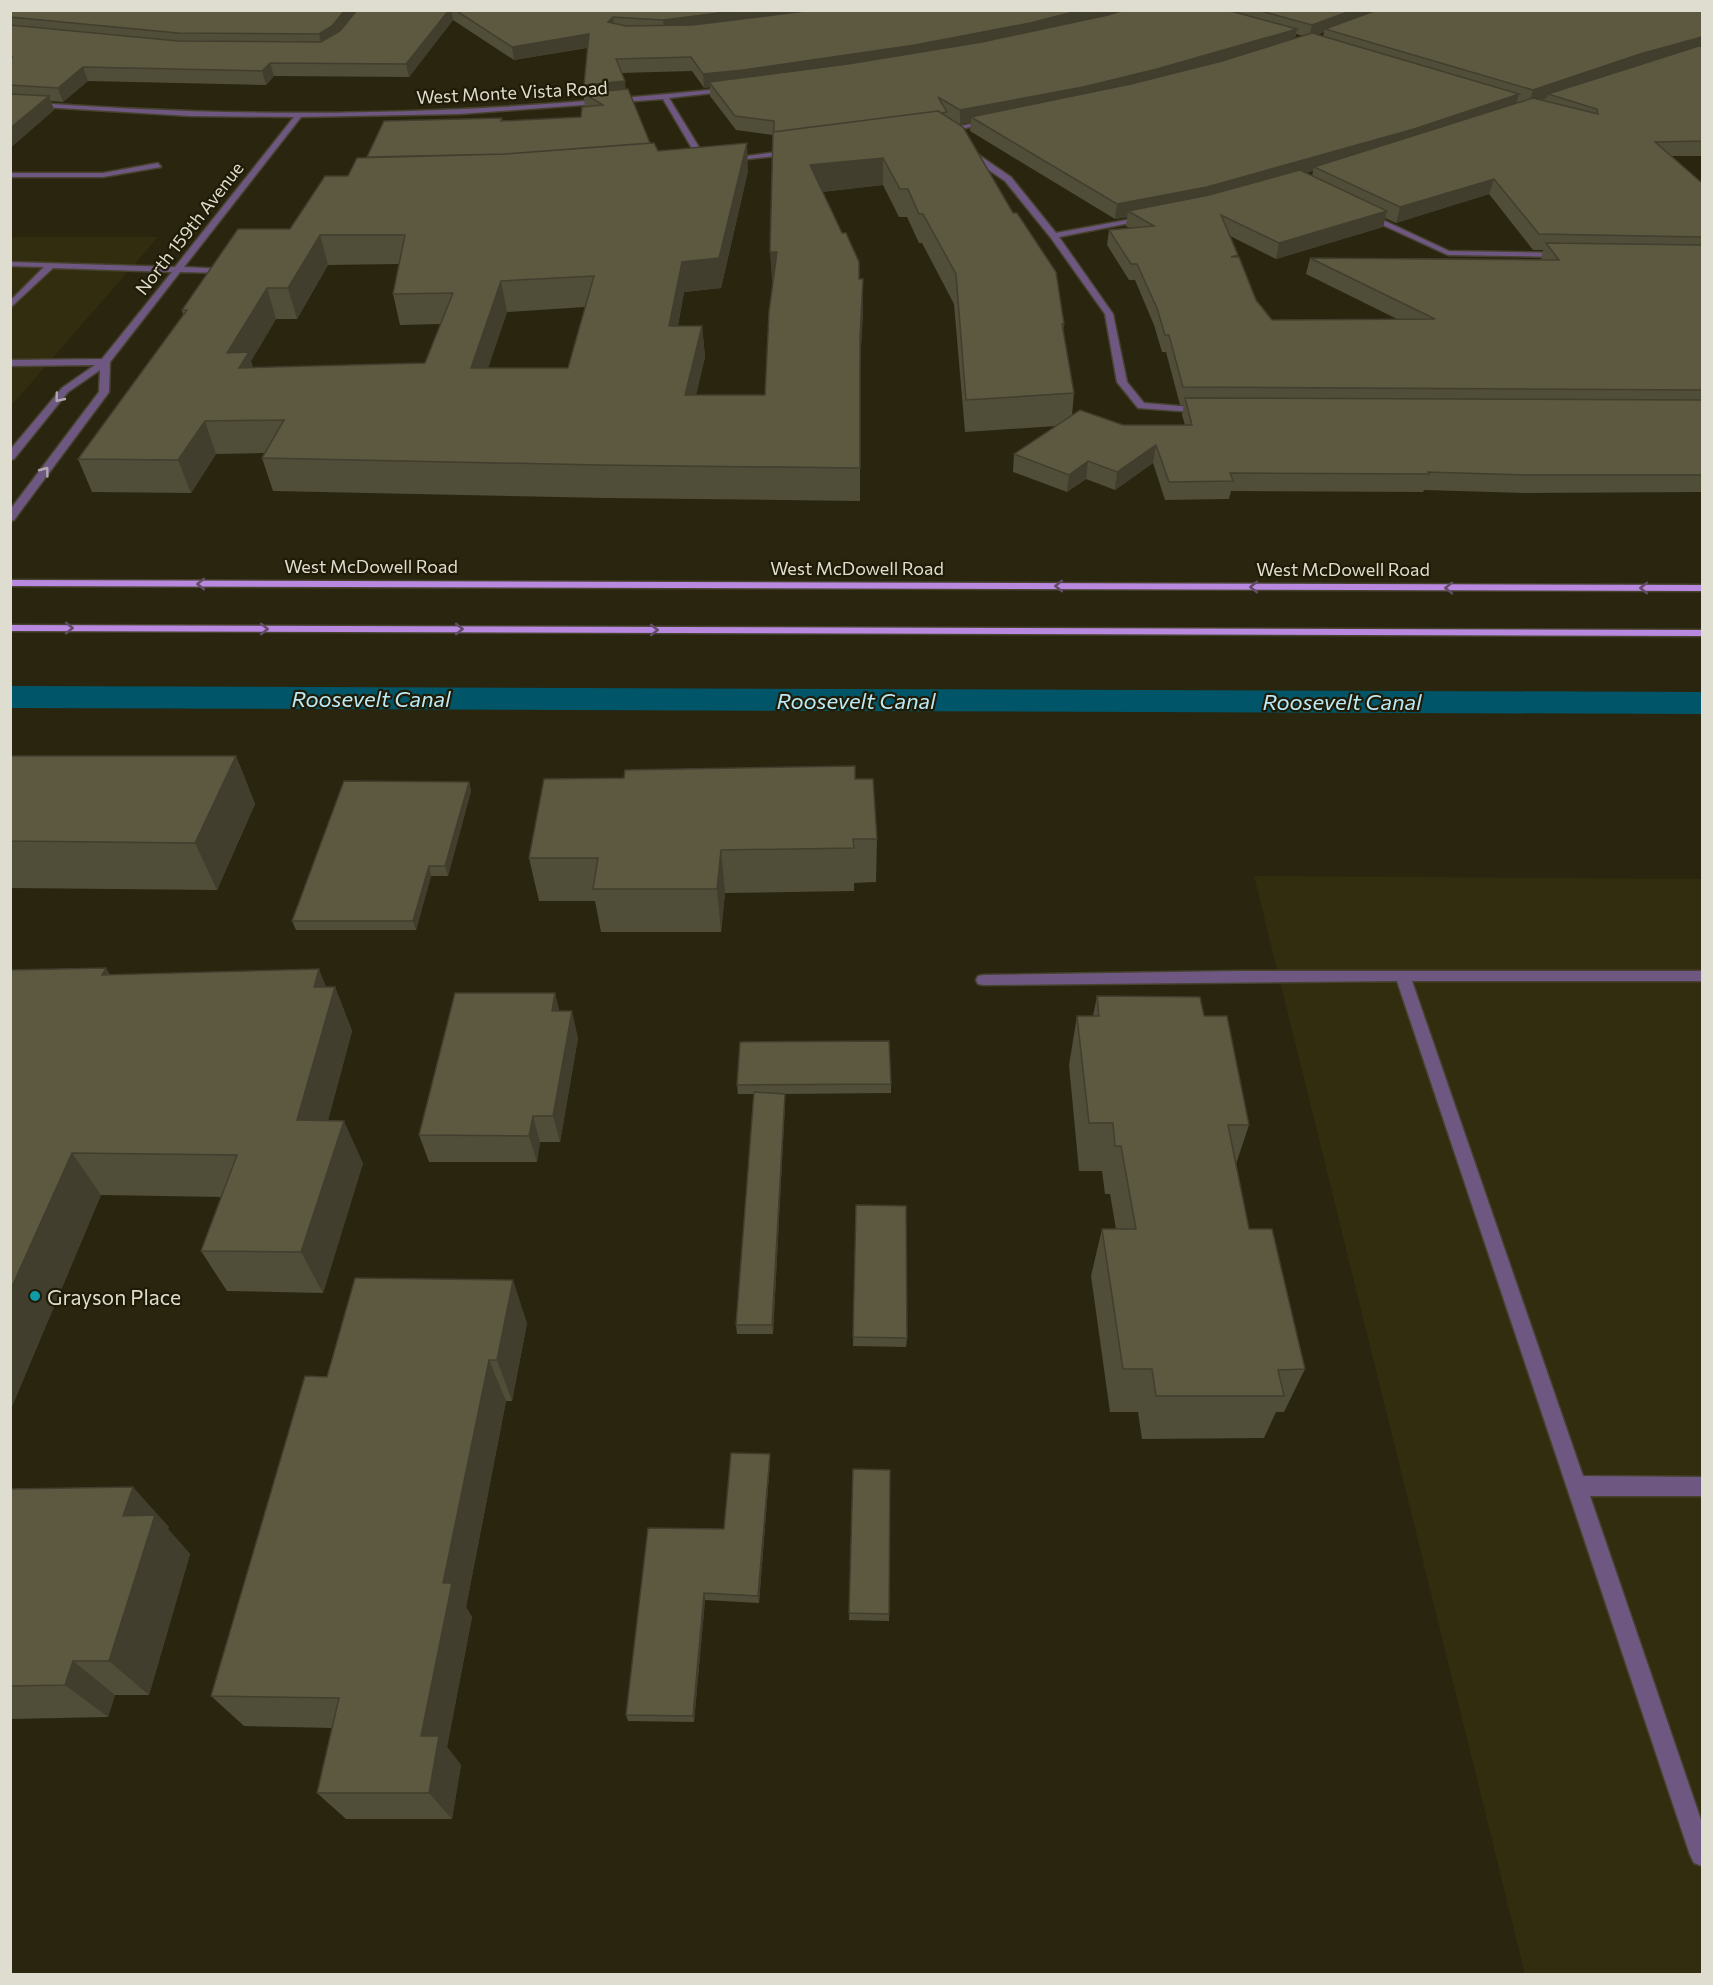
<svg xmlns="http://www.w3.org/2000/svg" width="1713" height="1985" font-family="Commissioner,sans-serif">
<rect width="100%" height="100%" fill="#29250f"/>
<path fill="#322d0f" d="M11,237H158L11,406Z
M1254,876L1702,879V1974H1525Z"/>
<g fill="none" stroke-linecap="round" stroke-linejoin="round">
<path fill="#005668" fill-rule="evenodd" d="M10,686L1702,692V714L10,708Z"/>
<defs>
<path id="minor" d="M729,88L731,91L669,98L708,162L704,164L700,162L663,99L460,114L301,117L184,267L224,269L228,271L227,273L180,272L110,362L109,392L14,520L10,521V510L99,392L100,370L68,392L14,459L10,460V450L62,388L95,365L10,366V360L102,359L172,272L53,268L10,308V301L44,267L10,266V262L175,267L294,117L190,116L10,105V101C130,110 250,115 370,112C490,110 610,100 729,88Z
M991,120L993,123L943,132L940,130Z
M964,149H970L1011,177L1056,233L1148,216L1149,218L1145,220L1059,237L1113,314L1127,382L1144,403L1203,408L1208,411L1206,413L1138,408L1117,382L1105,314L1051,238L1005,181L964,153Z
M792,150L795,154L729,161L725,159Z
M158,163L161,167L103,177H10V173H103Z
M1366,212L1449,251L1562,253L1566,255L1562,257L1448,255L1363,216V212Z
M1236,971H1702V981H1412L1583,1476L1702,1477V1496H1590L1702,1823V1866L1694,1863L1690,1855L1397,981L983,985L978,984L976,980L978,976L983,975Z"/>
<path id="major" d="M10,580L1702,585V591L10,586Z
M10,625L1702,630V636L10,631Z"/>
</defs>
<use href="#minor" stroke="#46422e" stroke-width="3"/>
<use href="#major" stroke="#46422e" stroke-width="3"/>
<use href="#minor" fill="#6e5881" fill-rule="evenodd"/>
<use href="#major" fill="#b889df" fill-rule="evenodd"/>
</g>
<path fill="#504d38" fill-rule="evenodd" d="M10,10H1702V156H1672L1702,183V492L1524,493L1424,490L1423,492L1231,491L1229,499L1165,500L1153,463L1115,490L1086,479L1067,492L1013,472L1014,454L1056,426L965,432L954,304L922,243H919L907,217H899L883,185L822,192L859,279L863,310L860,364V501L605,498L273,491L262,458L265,453L216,454L191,493L92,492L78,459L183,315L182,310L290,229L348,176L367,157L502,121L581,117L585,106L583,93L585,92L587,48L514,60L453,20L409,77L274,76L266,85L88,81L63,102L51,101L54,110L10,148ZM1324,32L1323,37L1317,35ZM1296,34L1303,36L1295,38ZM692,71L704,88L710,87V96L736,130L773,135L772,282H773L765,395H696L705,357L702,326H678L684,292L721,288L748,171L658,151L650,143L626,89L621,73ZM971,122L970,131L1115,219L1127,217L1126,226L1129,228L1109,230L1107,245L1129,280H1135L1154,325L1162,352H1166L1180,405H1184L1182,415L1185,425H1123L1072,416L1074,393L1063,331L1064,324L960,124ZM1313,171L1312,176L1306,173ZM1489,194L1533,250H1543L1541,259L1310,258L1306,274L1397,319L1272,320L1256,300L1238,257L1230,236L1276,259L1383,227L1385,218L1396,223ZM399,264L393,294L400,325L441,324L425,363L253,368L251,361L276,319H297L328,265ZM585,307L568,368H488L507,312Z
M10,756H236L255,804L217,890L10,888Z
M855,779L877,839L876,882L854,883V891L725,893L721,932H601L595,901H539L529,858Z
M469,782L471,791L448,876H431L416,930H296L292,921Z
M106,968L110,975L335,987L352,1031L328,1120L363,1163L323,1293L227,1291L201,1251L221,1197L101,1195L10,1411Z
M555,993L559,1011L578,1038L560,1142H540L537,1162H429L419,1135Z
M1097,996L1204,1016L1249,1125L1236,1164L1249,1229L1305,1369L1284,1412H1276L1264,1438L1142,1439L1138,1412H1110L1091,1276L1102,1229H1116L1110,1194H1105L1102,1171H1079L1069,1065L1077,1016H1093Z
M891,1084V1093L784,1094H785V1103L773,1334H737L736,1325L754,1094H738L737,1085Z
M856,1205L907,1338L906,1347L853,1346Z
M527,1323L512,1401H506L466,1607L472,1617L447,1747L461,1765L452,1819H346L317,1793L332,1728L244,1726L211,1696L327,1377Z
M770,1462L759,1603L705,1600L694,1722L628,1721L626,1715L724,1529Z
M853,1469L890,1470L889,1621L849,1620Z
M10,1489L169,1527L168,1529L190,1554L149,1695H115L108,1717L10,1719Z"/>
<path fill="#413e2e" d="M345,10H359L336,39L322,47L319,34Z
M449,10H451L453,20L409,77L406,64Z
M742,10H833L664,33L663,20Z
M1081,10H1131L1029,36L743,83L709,82L710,87L704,88L703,74Z
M1353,10H1387L1325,29L1324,32L1309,38L1312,25Z
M613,17L614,30L608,22Z
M1297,29L1294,42L1155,83L971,117V122L960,124V110Z
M589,34L590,47L514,60L512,47Z
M1702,37V48L1548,94L1547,98L1529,104L1533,90L1640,54Z
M270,63L274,76L266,85L262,71Z
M83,67L88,81L63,102L58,88Z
M625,81L626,95L585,94L584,85Z
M1519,94L1515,108L1314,167L1313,171L1204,202L1128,211L1127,217L1115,219L1117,204Z
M49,96L54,110L10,148V128Z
M747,143L748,171L721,288L684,292L672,357L669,326L682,262Z
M883,158V185L810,193V165Z
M1494,179L1489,194L1396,223L1400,207Z
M1387,211L1383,227L1276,259L1279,243Z
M320,235L328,265L297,319L288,288Z
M770,252H777L778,281L772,282Z
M863,279V310L860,367V336Z
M501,281L507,312L477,399L471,368Z
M267,288L276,319L251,361L259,384L249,400L227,353Z
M702,326L705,357L688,427L685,395Z
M205,421L216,454L191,493L178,460Z
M1156,445L1153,463L1115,490L1117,472Z
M1088,461L1086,479L1067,492L1069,475Z
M236,756L255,804L217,890L195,843Z
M469,782L471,791L448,876L445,866Z
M721,850L725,893L721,932L717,889Z
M429,866L431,876L416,930L413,921Z
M106,968L131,1012L102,975Z
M319,969L331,999L335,987L352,1031L317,1162L297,1120L314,987Z
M555,993L562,1021L552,1011Z
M572,1011L578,1038L560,1142L553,1116Z
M785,1094V1103L773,1334L772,1325Z
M533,1116L540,1142L537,1162L529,1136Z
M344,1121L363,1163L323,1293L301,1252Z
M72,1153L101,1195L10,1411V1291Z
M513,1280L527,1323L512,1401L497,1360Z
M489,1360L506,1401L466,1607L472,1617L447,1747L461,1765L452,1819L429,1793L421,1736L443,1583Z
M770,1454V1462L759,1603L758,1596Z
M133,1487L169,1527L168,1529L190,1554L149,1695L109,1661L123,1516Z
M704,1593L705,1600L694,1722L693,1716Z
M73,1661L115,1695L108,1717L65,1685Z"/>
<path fill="#5d5941" stroke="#413e2e" stroke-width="1.5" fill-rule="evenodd" d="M10,10H345L332,26L319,34L178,33L10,17Z
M357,10H449L406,64L270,63L262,71L83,67L58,88L10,85V58L13,57H10V25L178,41L321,42L340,31Z
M455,10H742L663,20L613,17L608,22L626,26L693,25L813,10H1081L1030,23L915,45L743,70L703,74L691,57L616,59L625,81L584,85L589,34L512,47Z
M1124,10H1227L1297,29L1157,69L1083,87L960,110L938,97L947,112L942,113L938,111L774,132V121L735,116L709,82L848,64L982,42L1108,15Z
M1257,10H1353L1312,25Z
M1377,10H1702V37L1640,54L1533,90L1325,29Z
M1312,33L1519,94L1414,129L1207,187L1117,204L971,117L1131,84L1222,61Z
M1702,45V141L1655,142L1702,183V237L1539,234L1494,179L1400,207L1314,167L1533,98L1598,114L1597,109L1548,94Z
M628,89L650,143L505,154L367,157L384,121L502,118L501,121L581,117L582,107L603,105L583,93Z
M10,94L49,96L10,128Z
M938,111L963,127L1013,213H1017L1056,272L1064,324H1062L1074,393L966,400L956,274L923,214H919L908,189H900L883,158L810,165L842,233H846L859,262V279H863L860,336V468L600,465L262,458L284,420L205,421L178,460L78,459L187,310H182L238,229H290L325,176H348L357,158L505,154L654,143L658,151L747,143L719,258L682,262L669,326H702L685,395H765L769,312L777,252H770L773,132ZM320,235H405L393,294L453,293L425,363L239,368L249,352L227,353L267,288H288ZM594,276L568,368H471L501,281Z
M1300,170L1387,211L1279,243L1221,215L1238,255L1231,257H1239L1256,300L1272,320L1435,319L1310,258L1559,260L1546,243L1702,245V390L1183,387L1169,335H1165L1157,308L1137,264H1131L1109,230L1154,226L1128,211L1209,195Z
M1185,398L1702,400V475H1530L1428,472L1429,474L1230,473L1233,481L1169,482L1156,445L1117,472L1088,461L1069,475L1014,454L1080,410L1123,425H1192Z
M10,756H236L195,843L10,841Z
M855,766V779H873L877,839H853L854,848L721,850L717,889H593L598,858H529L544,779L624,778L625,770Z
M344,781L469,782L445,866H429L413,921H292Z
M106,968L102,975L319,969L314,987H335L297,1120L344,1121L301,1252L201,1251L237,1155L72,1153L10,1291V970Z
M455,993H555L552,1011H572L553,1116H533L529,1136L419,1135Z
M1097,996L1200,997L1204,1016H1227L1249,1125H1228L1249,1229H1272L1305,1369L1278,1370L1284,1396H1156L1152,1369H1123L1102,1229H1136L1121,1146H1115L1113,1123H1089L1077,1016H1099Z
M889,1041L891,1084L737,1085L740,1042Z
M754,1092L785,1094L772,1325H736Z
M856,1205L906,1206L907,1338L853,1337Z
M355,1278L513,1280L497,1360H489L443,1583H452L421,1736H439L429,1793H317L339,1698L211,1696L305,1376L327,1377Z
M731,1453L770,1454L758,1596L704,1593L693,1716L626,1715L648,1528L724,1529Z
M853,1469L890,1470L889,1614L849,1613Z
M133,1487L123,1516L155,1515L109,1661H73L65,1685L10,1686V1489Z"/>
<defs><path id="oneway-chevron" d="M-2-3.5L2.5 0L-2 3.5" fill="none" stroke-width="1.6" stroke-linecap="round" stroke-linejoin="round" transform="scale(1.5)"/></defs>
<g stroke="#b2a8b0">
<use href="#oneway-chevron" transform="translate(59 398) rotate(129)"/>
<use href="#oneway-chevron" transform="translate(45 471) rotate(-53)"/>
</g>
<g stroke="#644c68">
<use href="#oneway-chevron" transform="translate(201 584) rotate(-180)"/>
<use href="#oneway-chevron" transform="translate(1059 586) rotate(-180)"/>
<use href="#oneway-chevron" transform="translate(1254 587) rotate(-180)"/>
<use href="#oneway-chevron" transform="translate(1449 588) rotate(-180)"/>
<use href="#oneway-chevron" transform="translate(1644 588) rotate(-180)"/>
<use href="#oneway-chevron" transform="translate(69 628)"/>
<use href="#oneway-chevron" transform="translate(264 629)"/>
<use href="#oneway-chevron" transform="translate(459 629)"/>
<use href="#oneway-chevron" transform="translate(654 630)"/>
</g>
<circle fill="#0f9aa8" stroke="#1f1b06" stroke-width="2" cx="35" cy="1296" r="6"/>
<g text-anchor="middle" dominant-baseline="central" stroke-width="4.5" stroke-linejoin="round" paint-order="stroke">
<g font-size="18" fill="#dfddcf" stroke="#1f1b06">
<text transform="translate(512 92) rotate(-3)">West Monte Vista Road</text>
<text transform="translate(189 228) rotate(-52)">North 159th Avenue</text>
<text x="371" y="566">West McDowell Road</text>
<text x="857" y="568">West McDowell Road</text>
<text x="1343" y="569">West McDowell Road</text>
</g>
<g font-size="21" fill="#dfddcf" stroke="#1f1b06" text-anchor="start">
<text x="47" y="1296">Grayson Place</text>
</g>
<g font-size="22" font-style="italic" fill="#bce9f6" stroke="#1f1b06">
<text x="371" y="698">Roosevelt Canal</text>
<text x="856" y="700">Roosevelt Canal</text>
<text x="1342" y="701">Roosevelt Canal</text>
</g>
</g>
<rect width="1713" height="1985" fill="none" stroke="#dfddcf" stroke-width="24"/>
</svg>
